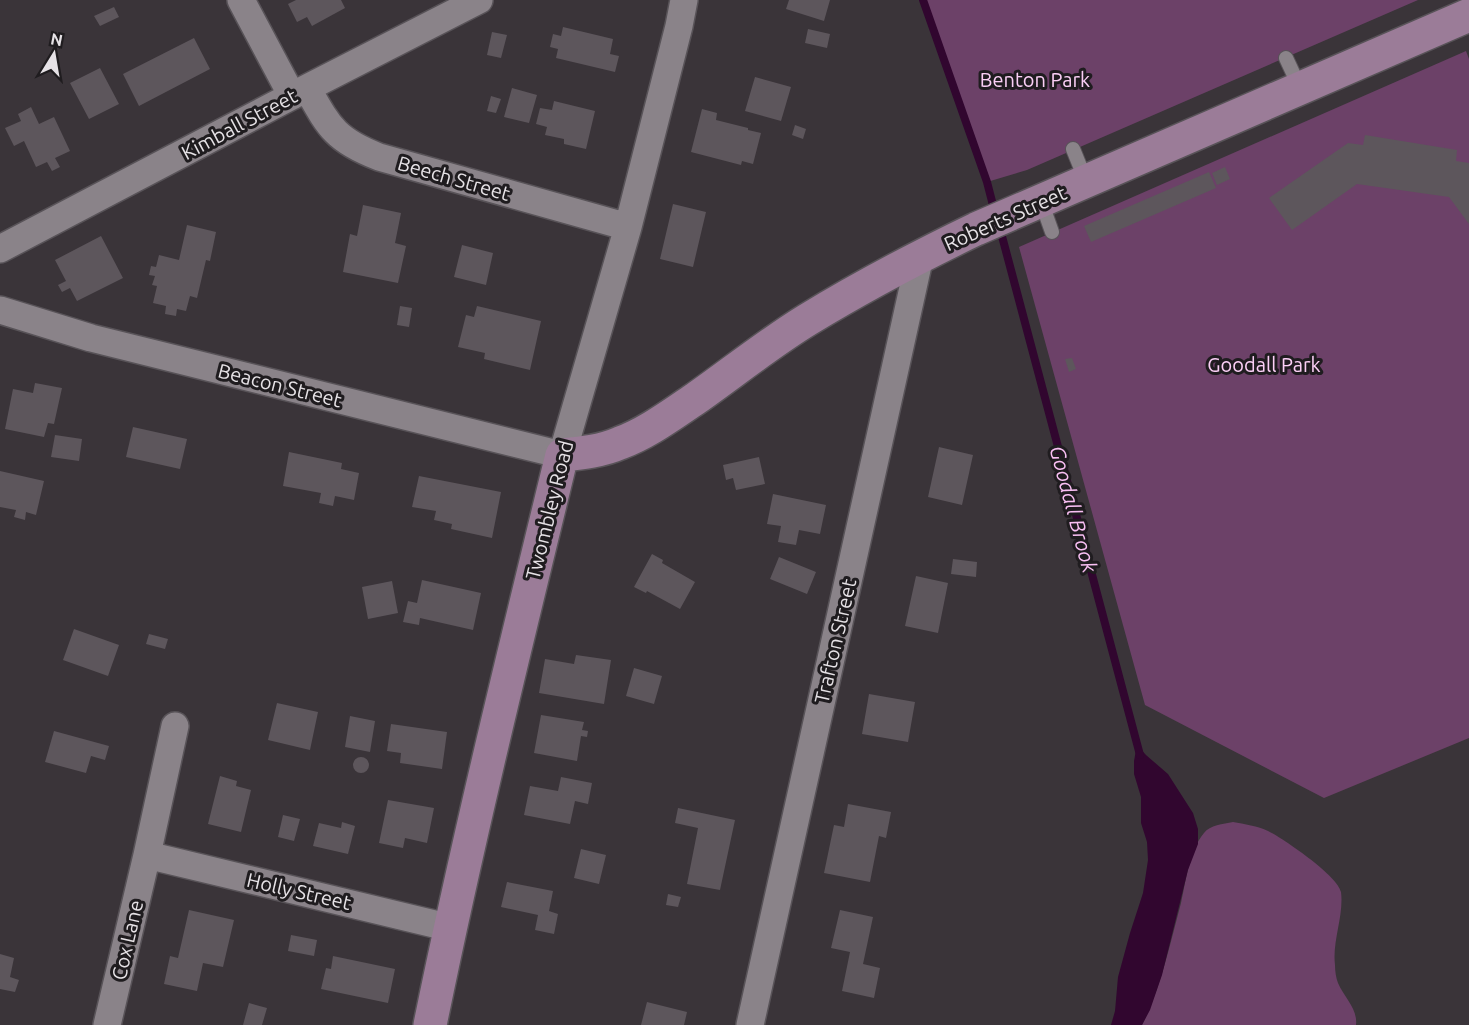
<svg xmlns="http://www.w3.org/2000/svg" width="1469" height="1025" font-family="Ubuntu,sans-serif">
<rect width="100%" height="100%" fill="#3a3439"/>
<path fill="#6c4168" d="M923,0H1418L1027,170L987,182Z
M1466,51L1469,59V738L1324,798L1145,705L1019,247Z
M1233,822C1244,824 1258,826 1268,831C1284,839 1338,876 1341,892C1344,916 1332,941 1335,965C1335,971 1336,978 1338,983C1344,997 1358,1009 1356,1025H1142C1161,987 1170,944 1181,903C1186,881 1189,851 1204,833C1210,825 1223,824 1233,822Z"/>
<path fill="#31062f" d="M1137,745L1146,755L1168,774L1193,813L1198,829V844L1188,870L1162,975L1150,1010L1142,1025H1111L1115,1011L1118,977L1130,933L1143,893L1148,860L1147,842L1141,823V797L1134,774V761Z"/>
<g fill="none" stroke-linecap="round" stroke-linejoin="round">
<path stroke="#31062f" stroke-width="8" d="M923,0L987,182L995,213
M999,225L1140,755"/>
</g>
<path fill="#5d565c" d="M296,0H341L345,8L312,26L307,17L297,22L288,4Z
M789,0H830L824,21L786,9Z
M114,7L119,17L100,26L94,16Z
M563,27L613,39L610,54L619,56L615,72L556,58L558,49L550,47L553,34L561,36Z
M808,29L830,34L827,48L805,43Z
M492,32L507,35L501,58L487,55Z
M194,38L210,69L139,106L123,74Z
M100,68L119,104L89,119L70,83Z
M755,77L791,87L781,121L745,111Z
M512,88L537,95L529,123L504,117Z
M491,96L501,99L496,113L487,111Z
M554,101L595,111L586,149L564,144V139L545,135L547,127L536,124L540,108L552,110Z
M31,107L39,124L54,117L70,151L55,158L60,167L52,171L47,162L36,167L24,141L14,146L5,128L21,121L18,114Z
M702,109L717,113L716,120L748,128V130L761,133L753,164L742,161L741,165L691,152Z
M795,125L806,129L803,139L792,135Z
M1365,135L1457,150L1456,161L1469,163V224L1449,197L1357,184L1292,230L1269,198L1348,143L1363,145Z
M1225,167L1230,179L1217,185L1212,173Z
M1209,172L1216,188L1091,242L1084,226Z
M673,204L706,212L693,267L660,259Z
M363,205L401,213L395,243L406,246L398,283L343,272L350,234L357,236Z
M187,225L216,232L210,261L206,260L197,298L190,296L186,311L177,309L176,316L165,314L166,306L153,303L157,286L152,285L155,276L149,275L151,266L156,267L159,255L179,260Z
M101,236L123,278L77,301L70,288L62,292L58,285L66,281L55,260Z
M462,245L493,253L486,285L454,277Z
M400,306L412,308L409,327L397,325Z
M477,306L541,321L530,370L484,359L485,353L458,347L466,315L474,317Z
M1072,358L1076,369L1069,372L1065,359Z
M35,383L62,388L54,424L48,423L44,437L5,429L13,389L33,393Z
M133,427L187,439L180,469L126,457Z
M55,435L82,439L79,461L51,457Z
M939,447L973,455L962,505L928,497Z
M289,452L342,463L341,469L359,473L354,500L335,496L333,506L319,503L321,493L283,486Z
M759,457L765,484L736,490L733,478L726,480L723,465Z
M0,471L44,481L36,515L26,512L25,520L14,517L16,510L0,507Z
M419,476L501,492L492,538L451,529L452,524L434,520L436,511L412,507Z
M773,494L826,505L820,534L799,530L796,545L778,542L781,526L767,524Z
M652,554L663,560L662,563L695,582L680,609L647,591L646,593L634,587Z
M779,557L816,572L807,594L770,579Z
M953,559L977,562L976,577L951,574Z
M916,576L948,583L938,633L905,626Z
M422,580L481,593L473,630L420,618L419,625L403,622L408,601L417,603Z
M392,581L398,613L368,619L362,587Z
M74,629L119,645L108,676L63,660Z
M149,634L168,639L165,649L146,644Z
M576,655L611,660L604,704L539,693L545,659L574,664Z
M634,668L662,676L654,704L626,696Z
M869,694L915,702L908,742L862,734Z
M277,703L318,712L310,750L268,740Z
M541,715L584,722L582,730L588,731L587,737L581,736L577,761L534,753Z
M350,716L375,721L370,752L345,747Z
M391,724L447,732L442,769L400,763L401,753L387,751Z
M54,731L109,746L105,760L91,756L86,773L45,762Z
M353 765a8 8 0 1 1 16 0a8 8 0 1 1-16 0Z
M220,776L237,781L236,786L251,790L241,832L208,824Z
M561,777L592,783L588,804L575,801L570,824L524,815L530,786L558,791Z
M388,800L434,808L427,843L405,838L403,848L379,843Z
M848,804L891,812L886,838L879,836L870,882L824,873L834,825L844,827Z
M678,808L735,820L720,890L687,884L698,828L675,823Z
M283,815L300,819L294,841L278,837Z
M342,822L355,826L348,854L313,846L319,823L341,828Z
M581,849L606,855L599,884L574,878Z
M507,882L553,891L549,911L558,914L554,934L535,930L538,915L501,907Z
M668,894L681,897L678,907L666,905Z
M189,910L234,920L223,967L203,963L197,991L164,984L170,956L178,958Z
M840,910L873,917L863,964L880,968L874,998L842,991L850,952L831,948Z
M291,935L317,940L314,956L288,951Z
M0,954L14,958L10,977L19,980L15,992L0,989Z
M333,956L395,969L388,1003L321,989L326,968L331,969Z
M647,1002L687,1012L684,1025H641Z
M249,1003L267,1008L262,1025H243Z"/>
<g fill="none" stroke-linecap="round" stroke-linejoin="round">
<defs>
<path id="lane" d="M1286,58L1300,88
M1073,149L1086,181
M1041,201L1052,232"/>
<path id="street" d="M241,0L292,96
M307,88C329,127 335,140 379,157L628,227
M0,249L307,88L479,0
M0,310L91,338L562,455L628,227L679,26L684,0
M147,855L451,928
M107,1025L147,855L175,726
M750,1025L920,256"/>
<path id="secondary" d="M430,1025C469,834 516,644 562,455C582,453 602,451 620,443C647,433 671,415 695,399C732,373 768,344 807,320C861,287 918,257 976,229L1469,15"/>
</defs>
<use href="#lane" stroke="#585358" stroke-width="16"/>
<use href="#street" stroke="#585358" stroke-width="30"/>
<use href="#secondary" stroke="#585358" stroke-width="36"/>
<use href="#lane" stroke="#8a8389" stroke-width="14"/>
<use href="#street" stroke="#8a8389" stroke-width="27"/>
<use href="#secondary" stroke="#9b7c98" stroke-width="33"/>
</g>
<g text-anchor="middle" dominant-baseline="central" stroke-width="6" stroke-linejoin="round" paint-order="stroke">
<g font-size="20" fill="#fbcff6" stroke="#1f1c1f">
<text x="1035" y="79">Benton Park</text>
<text x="1264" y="364">Goodall Park</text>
</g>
<g font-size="20" fill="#e6e2e6" stroke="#1f1c1f">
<text transform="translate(239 124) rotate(-28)">Kimball Street</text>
<text transform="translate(454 178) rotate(16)">Beech Street</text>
<text transform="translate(1005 218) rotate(-24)">Roberts Street</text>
<text transform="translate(280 385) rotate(14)">Beacon Street</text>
<text transform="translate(549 510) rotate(-76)">Twombley Road</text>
<text transform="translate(835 641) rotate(-77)">Trafton Street</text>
<text transform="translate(299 891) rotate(13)">Holly Street</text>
<text transform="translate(127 940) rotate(-77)">Cox Lane</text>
</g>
<g font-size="21" font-style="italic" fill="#f9bff3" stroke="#1f1c1f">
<text transform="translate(1074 509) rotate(75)">Goodall Brook</text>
</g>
</g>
<g transform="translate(54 54) rotate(11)" stroke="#1f1c1f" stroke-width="4.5" paint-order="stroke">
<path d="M0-4.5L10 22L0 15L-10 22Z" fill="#e6e2e6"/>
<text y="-9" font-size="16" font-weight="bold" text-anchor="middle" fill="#e6e2e6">N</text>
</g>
</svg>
